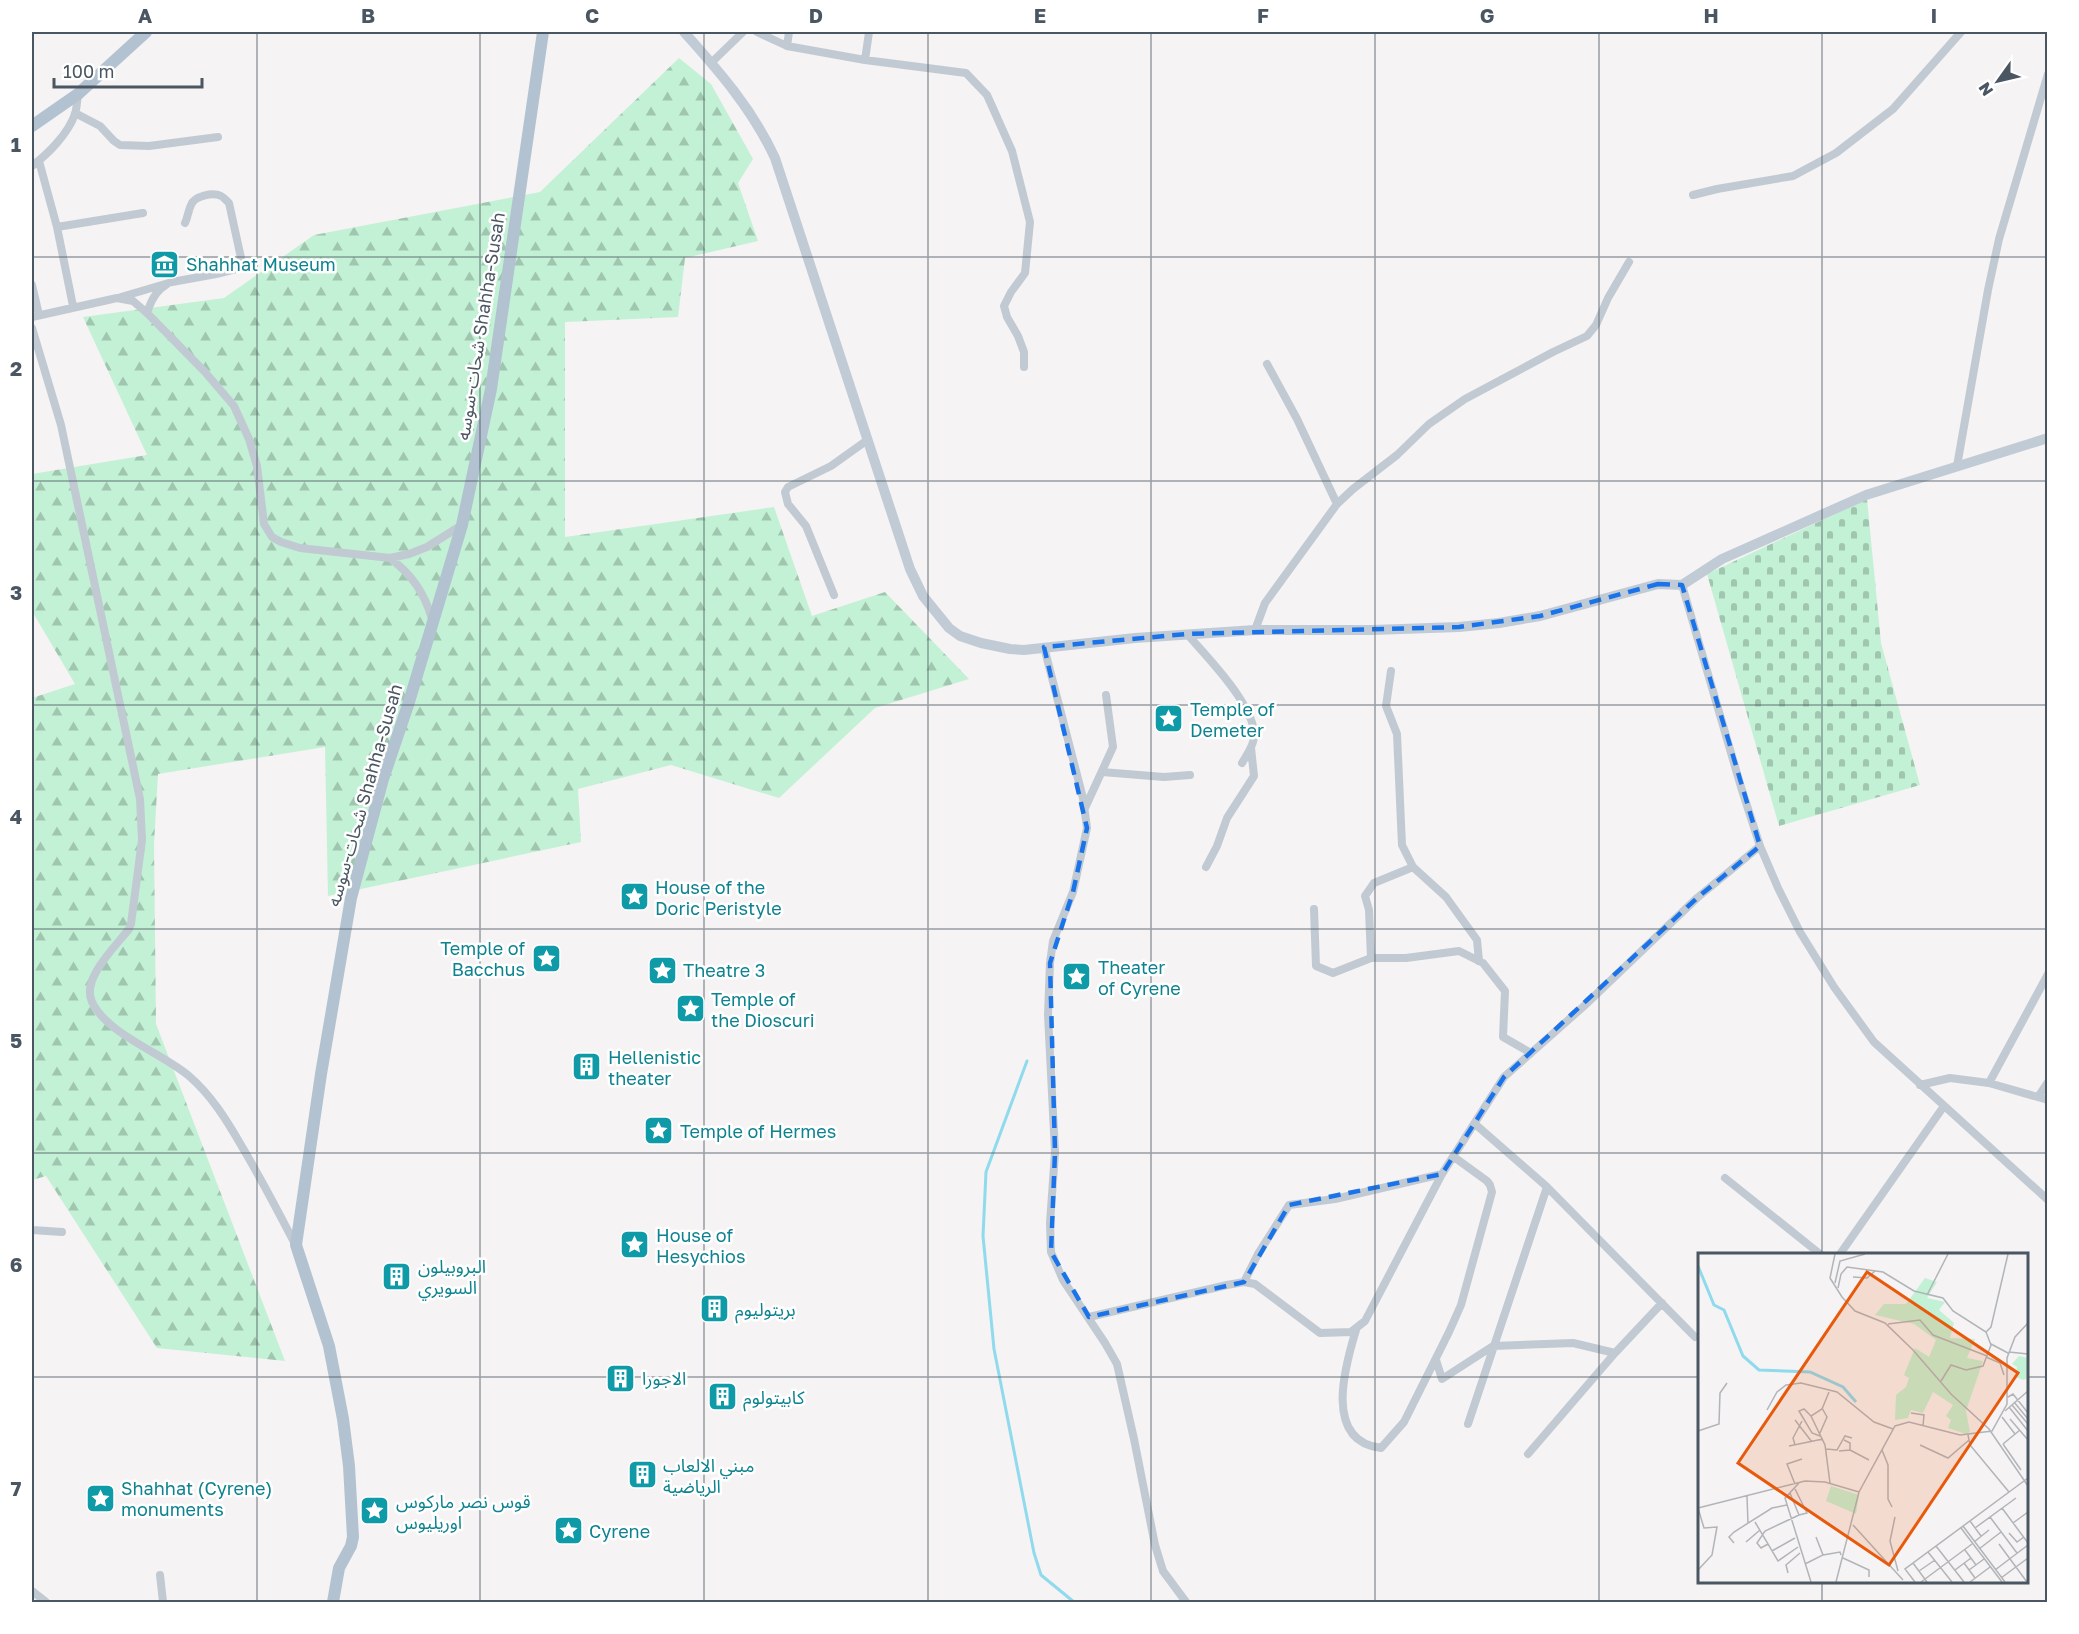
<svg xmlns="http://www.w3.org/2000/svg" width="2079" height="1634" font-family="'Golos Text','Noto Sans Arabic',sans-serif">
<defs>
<pattern id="forest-firs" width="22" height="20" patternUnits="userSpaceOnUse" patternTransform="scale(1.5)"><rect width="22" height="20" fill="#c3f1d5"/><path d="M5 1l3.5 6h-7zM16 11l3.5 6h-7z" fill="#a0c6b0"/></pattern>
<pattern id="cemetery-stones" width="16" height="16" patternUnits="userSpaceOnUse" patternTransform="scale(1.5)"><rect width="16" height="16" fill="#c3f1d5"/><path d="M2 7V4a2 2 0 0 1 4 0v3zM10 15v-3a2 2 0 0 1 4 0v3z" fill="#a0c6b0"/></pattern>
</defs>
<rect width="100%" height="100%" fill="#f5f3f3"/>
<path fill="url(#forest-firs)" d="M679,58L711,84L753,159L738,183L758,241L685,258L678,317L565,322V537L774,507L812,616L885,592L969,679L875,708L779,798L671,765L578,789L581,842L328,896L325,747L158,774L154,844L156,1024L285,1361L157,1348L46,1176L32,1180V698L75,684L32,611V474L147,455L83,317L224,298L314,235L540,192Z"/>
<path fill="url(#cemetery-stones)" d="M1867,499L1881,643L1920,785L1779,826L1707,574Z"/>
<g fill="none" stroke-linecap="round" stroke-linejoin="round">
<path stroke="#90daee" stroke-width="3" d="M1027,1061L986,1172L983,1236L994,1349L1034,1553L1041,1575L1074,1602"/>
<path stroke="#c1cad2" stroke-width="8" d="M757,32L787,46L865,60L966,73L987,95L1012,151L1030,222L1025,273L1011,292L1004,306L1007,317L1018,336L1024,352V367
M787,46L789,32
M865,60L869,32
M711,63L743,32
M75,113L100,126L114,141L120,145L149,146L218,137
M39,161L57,227L73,306
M32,166C48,154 68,134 75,114C77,108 77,100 78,94
M1693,195L1717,189L1793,176L1836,153L1893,109L1961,32
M185,223C188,217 188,211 191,205C194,196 213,192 221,196C222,196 228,202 229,203L243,267
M57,227L143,213
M32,285L39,315
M121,297L172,282L216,274L252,265
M147,313C151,301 155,292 166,285
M32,317L117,298L133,301L147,313L205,372L234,406L249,439L257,466L264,524L272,537L281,542L300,548L390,558L409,554L427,547L462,525
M32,328L61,425L140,799L142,840L131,924L129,929C115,947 81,979 92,1002C107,1034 162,1053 189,1076C211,1095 226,1119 241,1145C260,1177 278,1211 295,1244
M1267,364L1297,419L1337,504
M1957,466L1988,290L1999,239L2048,74
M390,558C412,575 424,592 432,619
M1682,585L1741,787L1760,846L1778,888L1800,932L1834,987L1874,1042L2048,1200
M834,595L806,526L788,504L785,492L788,487L831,466L866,441
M1255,630L1265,603L1337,504L1353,489L1397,455L1429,424L1465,399L1553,352L1587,336L1596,325L1608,298L1629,262
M1187,634C1206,656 1263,713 1253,742C1251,749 1246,756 1242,763
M1044,647L1083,798L1087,828L1073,892L1053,941L1050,963L1048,1015L1055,1152L1050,1223L1051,1252L1063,1280L1105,1343L1117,1364L1134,1439L1155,1545L1163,1571L1186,1602
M1391,671L1386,706L1397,734L1402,845L1413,867
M1102,772L1164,777L1190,775
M1085,808L1113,747L1106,695
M1206,867L1217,846L1227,818L1254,776L1251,748
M1314,909L1316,966L1333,973L1371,958H1406L1459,951L1483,963L1505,991L1503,1037L1531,1053
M1371,958L1369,910L1365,896L1374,883L1413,867L1446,897L1477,940L1479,961
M1989,1083L2048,974
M1920,1085L1950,1078L1989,1083L2048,1100
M2038,1097L2048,1082
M1475,1124L1546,1186L1695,1337
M1725,1178L1820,1254
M32,1230L62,1232
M1840,1254L1944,1106
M1244,1282L1258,1254L1289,1205L1335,1199L1442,1174
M1089,1317L1227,1285L1244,1282L1255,1284L1320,1333L1351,1332L1365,1321L1442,1174L1504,1077L1584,1006L1697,898L1760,846
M1356,1330C1345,1366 1323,1441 1381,1448L1404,1422L1449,1332L1461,1305L1492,1192L1490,1185L1487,1181L1454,1157
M1436,1360L1442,1379L1493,1346L1573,1343L1615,1353L1662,1303
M1468,1424L1547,1187
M1528,1454L1615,1353
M160,1575L163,1602
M32,1591L46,1602"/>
<path stroke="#c1cbd6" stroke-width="10" d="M684,32C719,71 753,110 775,158L910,569L923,596L949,628L960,636L981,643L1010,649L1024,650L1135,638L1255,630H1372L1459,627L1499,623L1540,616L1658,584L1682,585L1722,559L1866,495L2048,438"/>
<path stroke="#b3c2d1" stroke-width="12" d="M32,126L78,94L146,32
M333,1602L339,1568L351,1546L353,1537L349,1466L343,1419L329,1346L296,1245L321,1074L351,898L383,779L409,702L462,525L491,389L543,32"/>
</g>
<path fill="none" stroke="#1a73e8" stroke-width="4.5" stroke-dasharray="12 8" stroke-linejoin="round" d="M1658,584L1682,585L1760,846L1697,898L1504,1077L1442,1174L1289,1205L1244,1282L1089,1317L1051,1252L1055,1152L1050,963L1073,892L1087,828L1044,647L1187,634L1459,627L1540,616Z"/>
<path fill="none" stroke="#4a5661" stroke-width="1.5" stroke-opacity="0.55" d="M257,32V1602M480,32V1602M704,32V1602M928,32V1602M1151,32V1602M1375,32V1602M1599,32V1602M1822,32V1254M32,257H2048M32,481H2048M32,705H2048M32,929H2048M32,1153H2048M32,1377H1700M2026,1377H2048M1822,1582V1602"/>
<defs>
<symbol id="museum-square" viewBox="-11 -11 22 22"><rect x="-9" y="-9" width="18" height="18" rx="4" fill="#0f9aa8" stroke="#fff"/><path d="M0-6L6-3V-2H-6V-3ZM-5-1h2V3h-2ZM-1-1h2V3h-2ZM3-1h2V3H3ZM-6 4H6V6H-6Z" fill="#fff"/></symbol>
<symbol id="sight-square" viewBox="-11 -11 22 22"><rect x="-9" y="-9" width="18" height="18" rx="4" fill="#0f9aa8" stroke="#fff"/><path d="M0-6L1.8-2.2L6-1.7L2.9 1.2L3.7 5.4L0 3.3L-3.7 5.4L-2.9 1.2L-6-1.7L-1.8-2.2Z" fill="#fff"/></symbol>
<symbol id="building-square" viewBox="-11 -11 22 22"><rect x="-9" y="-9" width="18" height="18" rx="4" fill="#0f9aa8" stroke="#fff"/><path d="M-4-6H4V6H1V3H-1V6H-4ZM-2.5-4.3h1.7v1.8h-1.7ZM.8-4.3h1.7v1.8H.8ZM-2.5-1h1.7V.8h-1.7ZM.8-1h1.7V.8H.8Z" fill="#fff"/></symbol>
</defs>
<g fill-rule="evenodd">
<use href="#museum-square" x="148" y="248" width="33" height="33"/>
<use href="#sight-square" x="1152" y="702" width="33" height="33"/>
<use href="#sight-square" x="618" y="880" width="33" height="33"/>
<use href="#sight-square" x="530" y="942" width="33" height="33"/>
<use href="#sight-square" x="646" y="954" width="33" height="33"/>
<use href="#sight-square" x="1060" y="960" width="33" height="33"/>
<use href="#sight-square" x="674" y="992" width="33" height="33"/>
<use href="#building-square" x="570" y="1050" width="33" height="33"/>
<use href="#sight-square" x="642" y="1114" width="33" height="33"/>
<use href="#sight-square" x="618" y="1228" width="33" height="33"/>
<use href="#building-square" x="380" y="1260" width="33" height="33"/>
<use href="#building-square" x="698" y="1292" width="33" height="33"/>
<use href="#building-square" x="604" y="1362" width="33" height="33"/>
<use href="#building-square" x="706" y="1380" width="33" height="33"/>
<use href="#building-square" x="626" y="1458" width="33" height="33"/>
<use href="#sight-square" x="84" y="1482" width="33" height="33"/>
<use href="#sight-square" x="358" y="1494" width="33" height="33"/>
<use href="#sight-square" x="552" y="1514" width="33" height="33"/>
</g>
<g text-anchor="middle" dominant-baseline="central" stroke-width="5" stroke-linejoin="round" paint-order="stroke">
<g font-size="18" fill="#0d838f" stroke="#fff" text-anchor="start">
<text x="186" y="264">Shahhat Museum</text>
<text x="1190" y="709">Temple of<tspan x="1190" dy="21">Demeter</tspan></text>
<text x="655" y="887">House of the<tspan x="655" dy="21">Doric Peristyle</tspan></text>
<text x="525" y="948" text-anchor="end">Temple of<tspan x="525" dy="21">Bacchus</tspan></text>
<text x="1098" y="967">Theater<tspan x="1098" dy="21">of Cyrene</tspan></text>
<text x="683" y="970">Theatre 3</text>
<text x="711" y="999">Temple of<tspan x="711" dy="21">the Dioscuri</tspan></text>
<text x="608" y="1057">Hellenistic<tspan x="608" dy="21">theater</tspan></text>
<text x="680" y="1131">Temple of Hermes</text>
<text x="656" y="1235">House of<tspan x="656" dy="21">Hesychios</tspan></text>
<text x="418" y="1266">البروبيلون<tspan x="418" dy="21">السويري</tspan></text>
<text x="735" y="1309">بريتوليوم</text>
<text x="642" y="1378">الاجورا</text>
<text x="743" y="1397">كابيتولوم</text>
<text x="663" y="1465">مبني الالعاب<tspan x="663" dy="21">الرياضية</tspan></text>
<text x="121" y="1488">Shahhat (Cyrene)<tspan x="121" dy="21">monuments</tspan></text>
<text x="396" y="1501">قوس نصر ماركوس<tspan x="396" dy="21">اوريليوس</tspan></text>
<text x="589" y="1531">Cyrene</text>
</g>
<g font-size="18" fill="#4a5661" stroke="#fff">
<text transform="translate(480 326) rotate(-81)">شحات-سوسه Shahha-Susah</text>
<text transform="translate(364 795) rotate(-74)">شحات-سوسه Shahha-Susah</text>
</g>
</g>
<g transform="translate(1698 1253)">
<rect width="330" height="330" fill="#f5f3f3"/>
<path d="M227,25L239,29L229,45L247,49L241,57L256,70L252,85L277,86L269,105L285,108L268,158L272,179L268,181L250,175L253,167L248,163L255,152L235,139L225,160L213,157L210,165L197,167L198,142L208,134L211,125L206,122L217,95L231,104L238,87L216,71L177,62L186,51H208ZM321,103L330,105V125L325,127L318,124L319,114L314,111Z" fill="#c3f1d5"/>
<path d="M133,233L161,242L158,261L128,248Z" fill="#c3f1d5"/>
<path fill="none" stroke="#90daee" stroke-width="3" d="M0,13L16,52L26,57L45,103L61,117L112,119L145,134L158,149"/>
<path fill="none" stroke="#b1b4b9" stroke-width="1.5" d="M137,1L132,25L144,44L157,58L187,70L215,97L253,141L291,176L330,233M155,24L169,25L177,18M137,30L142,8L167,1M140,35L143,21L149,14L185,19L216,38L245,45L255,58L288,79L293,92L285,113L268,117L253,112L243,128M229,42L250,1M190,71L222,67L235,82L289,103M288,79L293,74L310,1M293,91L310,100M311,99L330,101M288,104L302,110L306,122M131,139L124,156L113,163L127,192L132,230M310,144L315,141L330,160M316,149L330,166M314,152L330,171M311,154L330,178M69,157L79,139L88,132L103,130L139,139L176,169L195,176M307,158L330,138M213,160L226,162L225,173M113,163L106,156L101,158L114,180L122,183M304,164L317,181M312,166L330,187M97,167L114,189M0,178L21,171L22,140L29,130M122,180L129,164L124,155M270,182L272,192L311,239M305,191L323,217M305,191L322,177M97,192L95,185L104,168M222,192L250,205L271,187M91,193L125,186M128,196L139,197L147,183L154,185M152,197L171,207M184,197L190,212V246L194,254M141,198L152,197V190L146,187M101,230L87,245L113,329M97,231L89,211L104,206M97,236L109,260L101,262M49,243L50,271M0,255L107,228L127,229L161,239M304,255L330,290M197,264L192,288L200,318M292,264L319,300M272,268L283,283M57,269L80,308L100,294M315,270L330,259M155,272L205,327M265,273L307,329M263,275L304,329M277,275L318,245M311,280L319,289L326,284M48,289L62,277M276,289L291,277M36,290L31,284L36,279L74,255L89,252M70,291L63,295L59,290L67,278L101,262L92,240M301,291L329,329M238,293L266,329M281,296L303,279M267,297L278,312M74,298L97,285M230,299L254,329M125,302L142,299L143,302M145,305L171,317V324M215,310L229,329M266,310L277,325M107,311L125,302L118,284M0,317L14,302L19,274L6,275L0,255M257,317L273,305M271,317L286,306M297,317L330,292M221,318L237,307M90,320L88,312L102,300M303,325L330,305M138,329L161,239L197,173L211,169L262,182L294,178L309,151V105L317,84L330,70M217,329L207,316L330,225M223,329L274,291M272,329L292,314"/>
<path fill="#e8590c" fill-opacity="0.15" stroke="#e8590c" stroke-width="3" d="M169,19L320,120L191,312L40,210Z"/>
<rect width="330" height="330" fill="none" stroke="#4a5661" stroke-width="3"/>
</g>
<rect width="2079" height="1634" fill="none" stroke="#ffffff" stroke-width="66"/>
<g transform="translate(1998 81) rotate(236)" stroke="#ffffff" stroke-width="4.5" paint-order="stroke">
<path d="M0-4.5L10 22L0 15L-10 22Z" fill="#4a5661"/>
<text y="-9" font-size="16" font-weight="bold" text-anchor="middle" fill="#4a5661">N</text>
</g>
<path d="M54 78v9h148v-9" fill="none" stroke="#4a5661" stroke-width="3"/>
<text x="63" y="78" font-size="18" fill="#4a5661" stroke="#ffffff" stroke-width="4.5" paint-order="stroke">100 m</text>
<rect x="33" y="33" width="2013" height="1568" fill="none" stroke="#4a5661" stroke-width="2"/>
<g font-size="20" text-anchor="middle" font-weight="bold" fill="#4a5661">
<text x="145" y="23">A</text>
<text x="368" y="23">B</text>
<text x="592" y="23">C</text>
<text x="816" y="23">D</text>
<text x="1040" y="23">E</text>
<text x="1263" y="23">F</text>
<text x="1487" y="23">G</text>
<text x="1711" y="23">H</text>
<text x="1934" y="23">I</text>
<text x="16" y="152">1</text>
<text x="16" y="376">2</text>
<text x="16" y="600">3</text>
<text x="16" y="824">4</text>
<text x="16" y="1048">5</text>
<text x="16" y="1272">6</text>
<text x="16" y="1496">7</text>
</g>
</svg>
